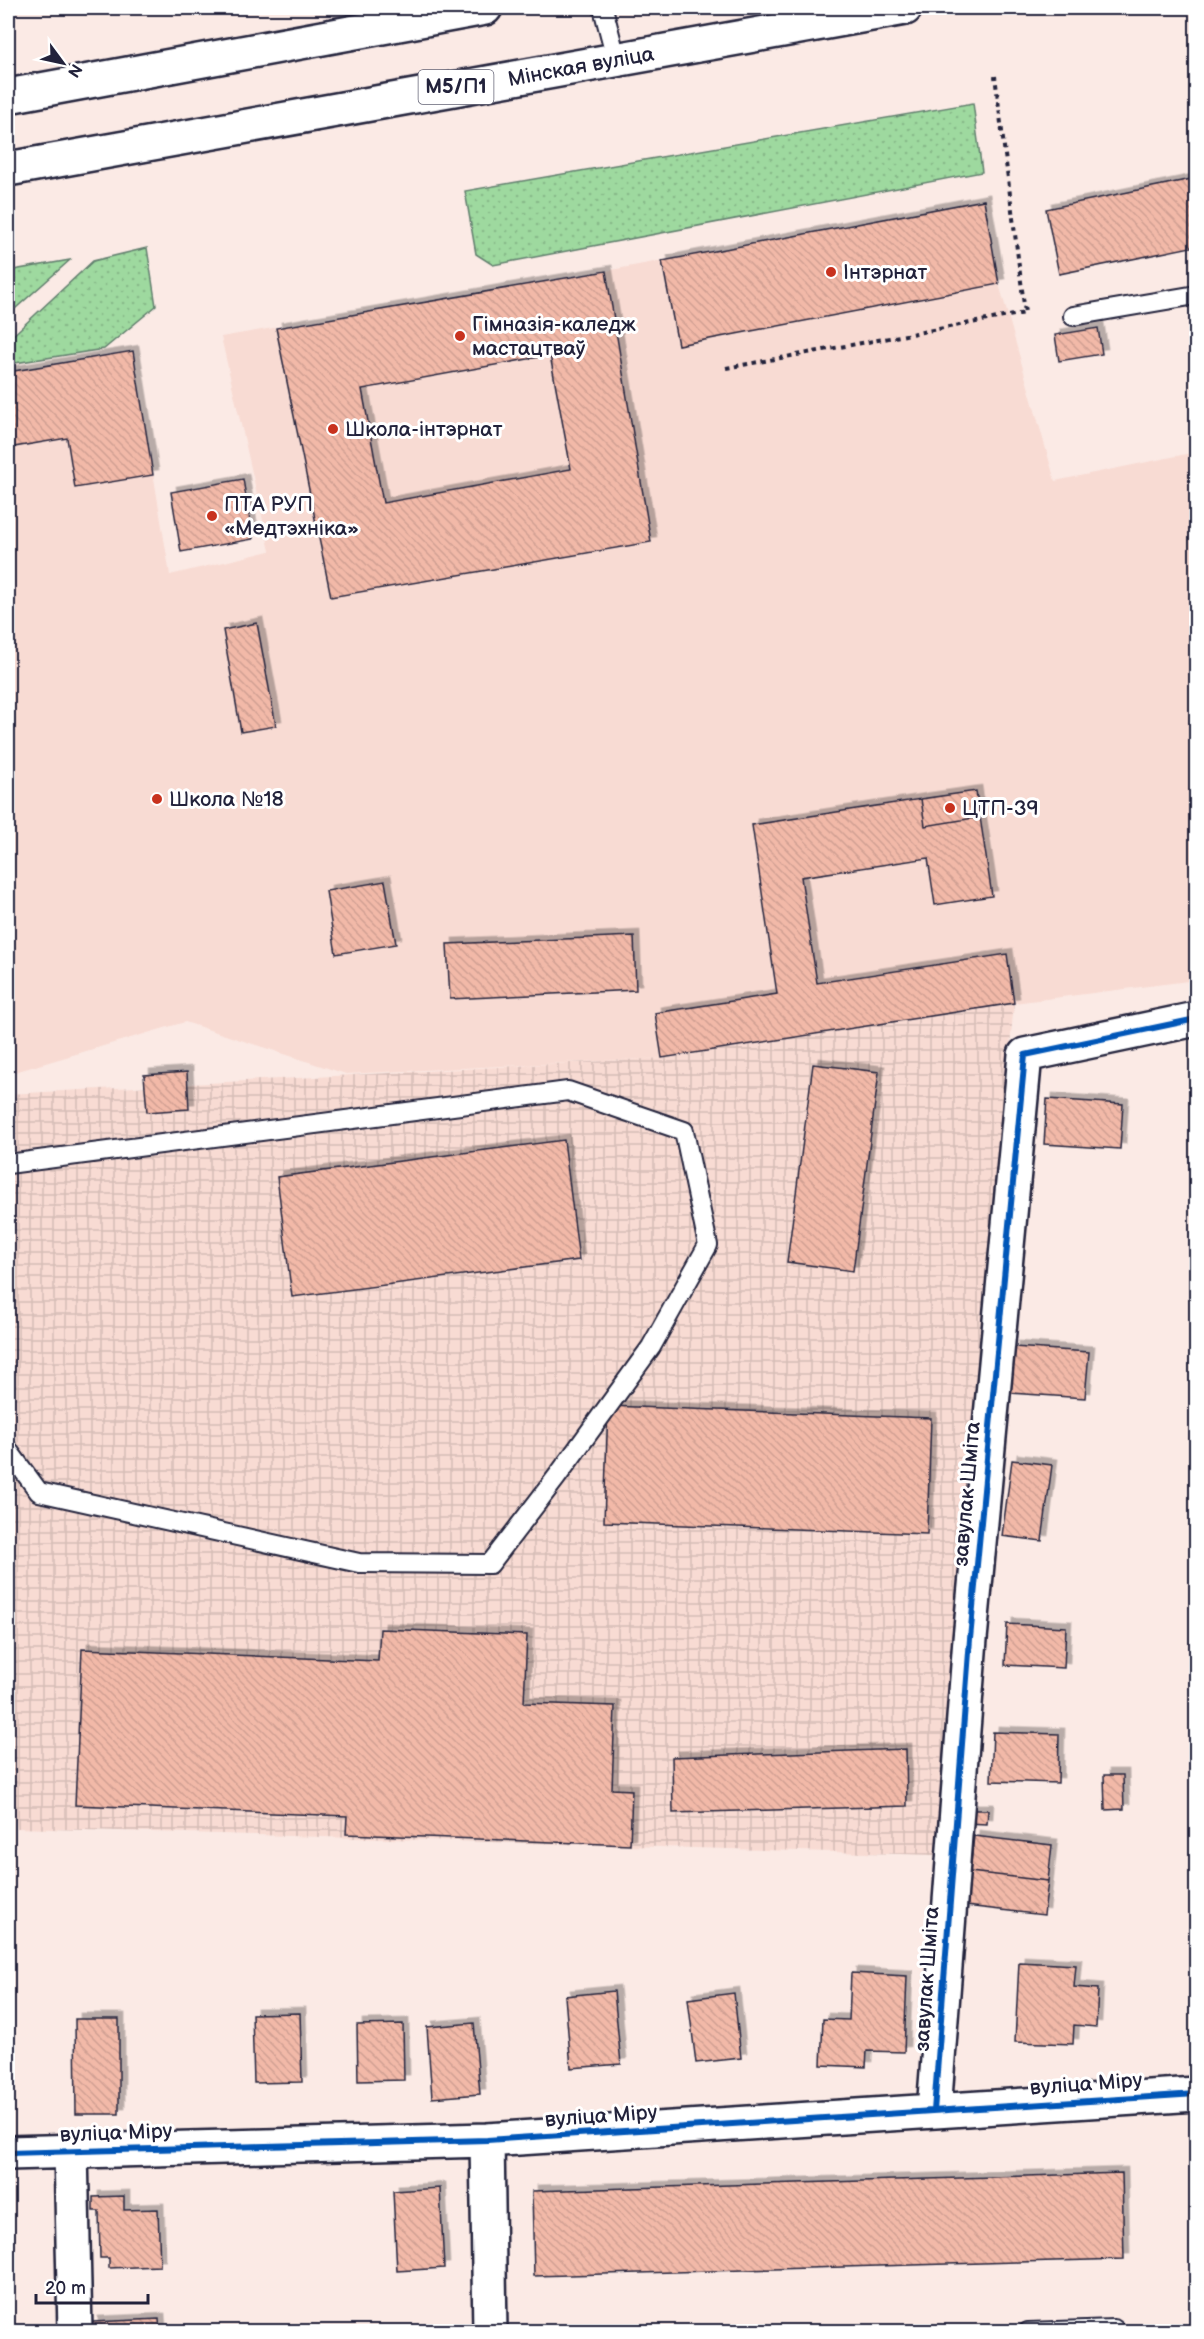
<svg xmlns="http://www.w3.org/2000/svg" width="1204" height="2339" font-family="'Balsamiq Sans',sans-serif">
<defs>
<pattern id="industrial-grid" width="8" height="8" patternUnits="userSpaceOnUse" patternTransform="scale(1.5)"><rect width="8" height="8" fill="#f8dbd3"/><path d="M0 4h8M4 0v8" fill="none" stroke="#d4bcb6"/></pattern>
<pattern id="grass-dots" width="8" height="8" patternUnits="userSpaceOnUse" patternTransform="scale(1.5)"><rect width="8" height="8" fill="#9ed99f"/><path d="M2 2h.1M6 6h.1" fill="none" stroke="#88ba8a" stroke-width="1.8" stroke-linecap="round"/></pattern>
<pattern id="building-back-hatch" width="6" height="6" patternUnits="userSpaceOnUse" patternTransform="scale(1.5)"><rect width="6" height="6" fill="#f2b9a8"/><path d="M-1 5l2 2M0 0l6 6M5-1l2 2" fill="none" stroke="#cf9f92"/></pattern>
<filter id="shadow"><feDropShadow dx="5.5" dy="-5.5" stdDeviation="0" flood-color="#0004"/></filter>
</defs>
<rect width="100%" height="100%" fill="#fbeae5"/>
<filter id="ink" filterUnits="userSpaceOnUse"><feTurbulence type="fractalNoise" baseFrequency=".0167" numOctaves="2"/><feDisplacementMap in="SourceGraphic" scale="12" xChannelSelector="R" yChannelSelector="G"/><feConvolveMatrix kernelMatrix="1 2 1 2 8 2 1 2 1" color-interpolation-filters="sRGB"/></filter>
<g filter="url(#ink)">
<path fill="#f8dbd3" d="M984,200L999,284L1055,481L1196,452V980L1014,1003L662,1058L346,1074L185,1022L8,1074V372L133,351L170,575L270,551L221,337L606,271Z"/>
<path fill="url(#industrial-grid)" d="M1014,1003L935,1855L17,1828L8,1790V1094L662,1058Z"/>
<path fill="url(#grass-dots)" stroke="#607e6d" stroke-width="1.5" d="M973,103L982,172L493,265L476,254L465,191Z
M147,248L156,306L104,349L8,364V340L93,261Z
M70,260L8,315V271Z"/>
<path fill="url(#building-back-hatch)" stroke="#22223b" stroke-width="1.5" fill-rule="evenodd" filter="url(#shadow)" d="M1196,178V246L1059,274L1046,209Z
M984,200L999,284L678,345L662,261Z
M606,271L651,542L331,597L276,328ZM550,355L571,469L383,503L362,389Z
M1098,328L1102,354L1059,361L1055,335Z
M133,351L153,475L75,488L67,438L8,448V372Z
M243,479L253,539L181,552L171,492Z
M257,623L276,726L241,732L223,630Z
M976,791L980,817L925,826L921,799Z
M921,799L925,826L980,817L992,896L935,905L928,858L801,877L817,983L1007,954L1014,1003L662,1058L655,1013L777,994L752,825Z
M385,881L396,944L336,954L326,891Z
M634,936L636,990L450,999L447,944Z
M813,1064L879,1072L853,1271L787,1262Z
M187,1072L189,1109L147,1112L144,1075Z
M1047,1099L1123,1104L1120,1149L1044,1144Z
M564,1140L579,1260L292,1297L277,1177Z
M1013,1347L1089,1352L1085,1398L1010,1393Z
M608,1406L931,1418L927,1534L604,1522Z
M1012,1460L1052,1465L1042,1541L1002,1536Z
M1007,1624L1066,1627L1064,1668L1005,1665Z
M380,1629L527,1635L524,1703L615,1706L612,1789L632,1790L630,1845L346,1834L347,1816L75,1805L82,1649L378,1661Z
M993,1732L1059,1734L1058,1783L991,1781Z
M906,1749L907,1806L673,1813L672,1757Z
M1104,1775H1123L1124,1809L1105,1810Z
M966,1810H988L987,1824L965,1823Z
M974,1836L1052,1845L1048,1881L970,1872Z
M970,1872L1048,1881L1044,1915L966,1906Z
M1019,1962L1076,1965L1074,1987L1098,1989L1096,2027L1074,2025L1073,2044L1015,2042Z
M851,1973L907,1976L904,2052L867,2051L866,2067L821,2065L823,2019L849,2020Z
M614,1991L621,2064L571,2068L565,1996Z
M734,1993L741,2058L696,2063L688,1999Z
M300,2013L302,2082L254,2083L252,2014Z
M75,2019H119V2114H76Z
M474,2023L480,2094L432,2098L427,2027Z
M403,2024L404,2080L358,2081L357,2025Z
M1122,2173L1124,2259L534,2276L532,2191Z
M440,2188L444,2268L397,2271L393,2191Z
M124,2196V2210L158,2209L160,2266L109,2268V2258H100L99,2211H93V2197Z
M159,2319L160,2332H93V2322Z"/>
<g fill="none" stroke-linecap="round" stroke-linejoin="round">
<defs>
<path id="service" d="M603,8L616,58
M1073,316L1196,295
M8,1164L568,1091L684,1131L708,1245L651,1347L556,1478L490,1564L359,1563L39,1492L8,1450
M1028,2332L1114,2329"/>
<path id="minor" d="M934,2111L970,1639L1025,1055L1196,1019
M487,2140L490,2332
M71,2150L75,2332
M8,2153L487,2140L1196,2094"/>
<g id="primary">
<path d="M8,96L485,8"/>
<path id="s1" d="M8,169L905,8"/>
</g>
</defs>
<use href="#service" stroke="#22223b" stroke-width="22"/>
<use href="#minor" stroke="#22223b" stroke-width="38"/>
<use href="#primary" stroke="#22223b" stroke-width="38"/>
<path stroke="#22223b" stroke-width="4" stroke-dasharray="4.5 4.5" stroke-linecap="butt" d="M726,368L1025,313L995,76"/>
<use href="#service" stroke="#fff" stroke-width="18"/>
<use href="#minor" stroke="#fff" stroke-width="33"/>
<use href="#primary" stroke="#fff" stroke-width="33"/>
<defs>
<path id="cycleway" d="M934,2111L970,1639L1025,1055L1196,1019
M8,2153L487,2140L1196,2094"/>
</defs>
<use href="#cycleway" stroke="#fff" stroke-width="10"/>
<use href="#cycleway" stroke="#0057b8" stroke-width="6"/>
</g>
</g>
<g fill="#c8321e" stroke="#fff" stroke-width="2">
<circle cx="831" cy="272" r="6"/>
<circle cx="460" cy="336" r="6"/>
<circle cx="333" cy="429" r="6"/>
<circle cx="212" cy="516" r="6"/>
<circle cx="157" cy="799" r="6"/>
<circle cx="950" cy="808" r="6"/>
</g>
<g text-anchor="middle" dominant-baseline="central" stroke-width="6" stroke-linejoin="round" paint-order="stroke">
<rect fill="#fff" stroke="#646476" stroke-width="1.5" x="418.5" y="70" width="75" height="34" rx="4.5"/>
<g font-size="20" font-weight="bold" fill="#22223b">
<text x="456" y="87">М5/П1</text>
</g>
<g font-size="21" fill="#22223b" stroke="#fff">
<text stroke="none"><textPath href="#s1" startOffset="582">Мінская вуліца</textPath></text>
<text transform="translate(967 1494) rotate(-85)">завулак Шміта</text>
<text transform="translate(927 1979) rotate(-86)">завулак Шміта</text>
<text transform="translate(1086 2084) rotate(-4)">вуліца Міру</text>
<text transform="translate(601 2116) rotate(-4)">вуліца Міру</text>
<text transform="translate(116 2133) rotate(-2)">вуліца Міру</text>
</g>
<g font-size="21" fill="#22223b" stroke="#fff" text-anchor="start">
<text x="843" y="272">Інтэрнат</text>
<text x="472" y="324">Гімназія-каледж<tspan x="472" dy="24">мастацтваў</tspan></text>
<text x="345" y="429">Школа-інтэрнат</text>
<text x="224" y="504">ПТА РУП<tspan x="224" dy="24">«Медтэхніка»</tspan></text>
<text x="169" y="799">Школа №18</text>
<text x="962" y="808">ЦТП-39</text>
</g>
</g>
<rect width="1204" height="2339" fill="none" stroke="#fff" stroke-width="30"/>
<rect x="15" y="15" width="1174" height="2309" fill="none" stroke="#22223b" stroke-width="2" filter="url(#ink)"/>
<g transform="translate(63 63) rotate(123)" stroke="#ffffff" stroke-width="4.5" paint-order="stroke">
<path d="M0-4.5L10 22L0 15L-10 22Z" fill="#22223b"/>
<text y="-9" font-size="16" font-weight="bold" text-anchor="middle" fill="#22223b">N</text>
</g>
<path d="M36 2294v9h112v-9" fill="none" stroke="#22223b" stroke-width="3"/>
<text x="45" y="2294" font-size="18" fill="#22223b" stroke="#ffffff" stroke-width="4.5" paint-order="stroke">20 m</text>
</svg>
